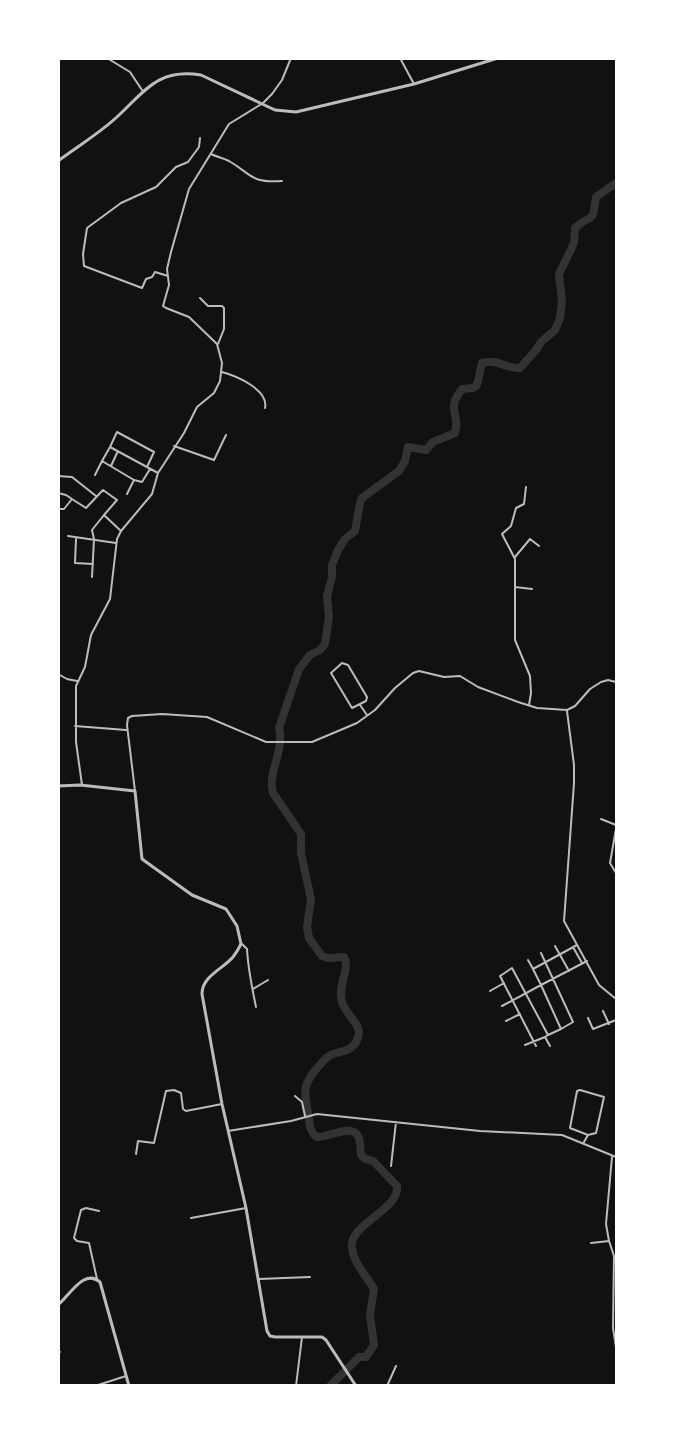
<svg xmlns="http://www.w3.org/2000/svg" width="675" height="1444" font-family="'Fira Sans Condensed',sans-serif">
<rect width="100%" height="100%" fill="#111"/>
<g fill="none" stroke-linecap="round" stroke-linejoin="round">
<path stroke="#333" stroke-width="8" d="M330,1386L359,1357H366L374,1345L370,1315L374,1289C367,1277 353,1262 352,1248C348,1224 400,1210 397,1186L373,1161L365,1159L361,1155C360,1150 361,1140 358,1136C351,1123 327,1138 317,1137C308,1131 310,1121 308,1112C303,1090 304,1082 319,1066C323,1061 327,1056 333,1054C342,1051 351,1051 356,1042C366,1025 346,1017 342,1002C337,983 351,970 344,957L328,958L322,956L309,938L307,927L311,899L301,853V834L273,793C267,772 285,751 279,728L299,669L310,655L320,650L325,644L329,617L327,596L332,577V565L338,550L345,539L355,531L360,503L362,498L399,471L405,461L408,447L426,450L433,442L455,433C461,414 445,410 462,389L473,388L477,385L482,363C496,358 507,369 520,368L536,350L541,342L555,330L560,318L562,301L559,274L574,243L575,228C593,211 592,227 596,197L616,183"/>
<path stroke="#bcbcbc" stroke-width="2" d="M107,58L130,72L142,90
M400,58L414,84
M211,154C217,157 223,158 229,161C253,175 250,183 282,181
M168,276L155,272L152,277L146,279L142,288L84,266L83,254L87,228L121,203L156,187L176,167L188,162L199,147L200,138
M200,298L208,306H222L224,308V329L218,344
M222,372C237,376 269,390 265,408
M174,446L214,460L226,435
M110,447L102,461L134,480L142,482L150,469
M111,466L117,453
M147,467L154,452L117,432L110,447L158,473
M95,475L102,461
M58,476L72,477L96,496
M526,487L524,504L516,508L511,526L502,534L515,559V640L530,676L531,693L529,705
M58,493L66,495L72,499
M127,494L134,480
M58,509H64L72,499L86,508L103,490L117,500L104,515L121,531
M68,536L116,543
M76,539L75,563L93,564
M515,557L530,539L539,546
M92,577L94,539L92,530L104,515
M515,587L532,589
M342,663L348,665L367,697L366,701L352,708L331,673Z
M58,674L67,679L77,681
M360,705L367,715
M567,711L574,765V783L564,921L599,985L616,999
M75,726L126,730
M82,785L76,742V686L85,667L91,635L110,599L117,539L121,531L152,494L158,473L184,433L197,407L214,393L220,381L222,363L217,344L189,317L166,308L163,306L169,285L167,269L171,252L189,189L229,124L263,103L272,94L282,80L291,58
M135,791L127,725L128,718L132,716L162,714L207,717L266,742H312L357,723L375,710L395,688L413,673L419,671L444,677L460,676L478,687L518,702L537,708L567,710L575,706L590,689L601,682L608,680L616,682
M601,819L616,825
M616,829L610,863L616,873
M242,944L247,949C248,969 252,988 256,1007
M577,945L533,969L541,985L587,961
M555,946L569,971
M573,947L582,963
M528,960L533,969
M253,989L268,980
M490,991L504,983
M502,1006L541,985L561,1029L573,1022L541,953
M603,1011L609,1024
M588,1018L593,1029L616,1020
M506,1021L520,1014
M548,1035L561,1029
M525,1045L545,1037
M536,1046L500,976L512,968L548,1035L545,1037L550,1046
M295,1096L302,1102L305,1116
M228,1131L291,1121L317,1114L480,1131L562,1135L616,1157
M584,1142L588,1135L596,1133L604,1097L580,1090L577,1091L570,1128L588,1135
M136,1154L138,1141L154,1143L166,1091L174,1090L181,1093L183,1109L186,1111L222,1104
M612,1157L606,1224L609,1241L614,1256L613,1328L616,1347
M391,1166L396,1122
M191,1218L246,1208
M591,1243L609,1241
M97,1279L89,1243L77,1241L74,1238L81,1210L86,1208L99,1211
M259,1279L310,1277
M58,1352H60
M98,1385L126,1376
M296,1386L302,1337
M387,1386L396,1366"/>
<path stroke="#bcbcbc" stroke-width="3" d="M58,161C78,146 100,133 118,116C145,91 158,68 201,75L275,110L296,112L414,84L498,58
M58,786L80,785L135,791L142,859L192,895L226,909L237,926L241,944C239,948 236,953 233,957C223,969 202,976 202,994L222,1104L246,1208L267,1331L270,1336L275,1337H322L326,1340L356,1386
M58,1305C70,1295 84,1268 100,1282L129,1386"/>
</g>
<rect width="675" height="1444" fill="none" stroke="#ffffff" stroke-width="120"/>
</svg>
